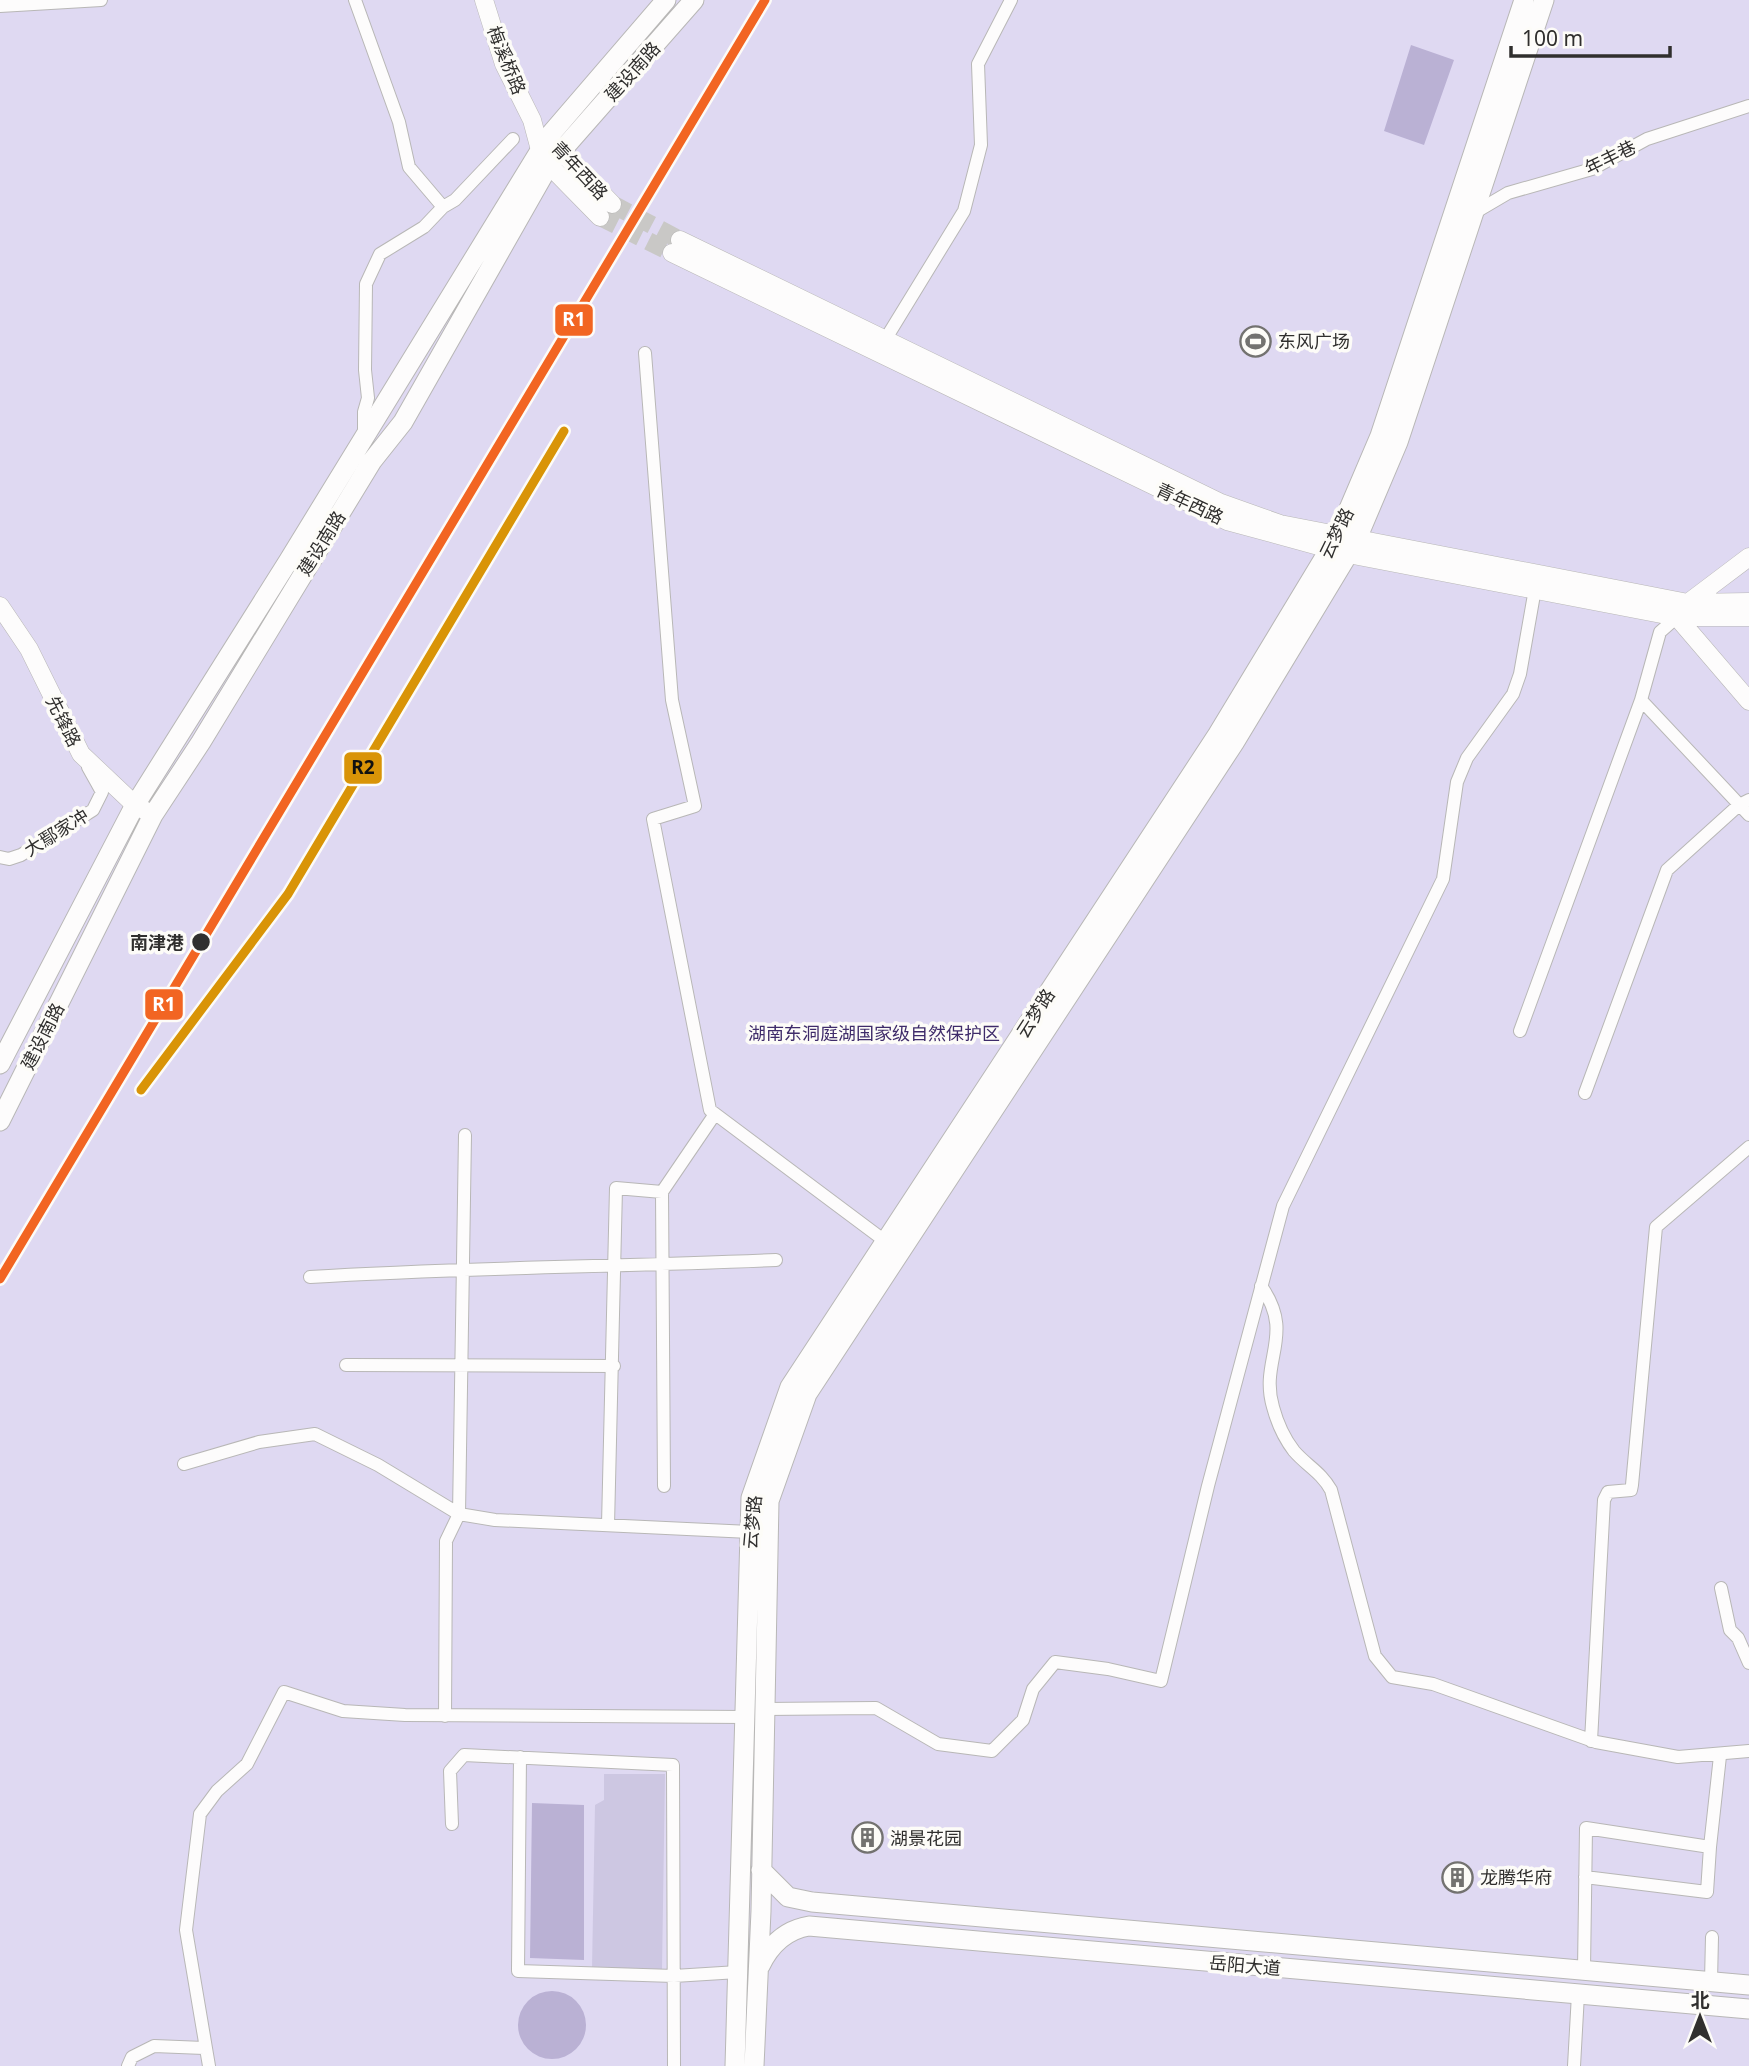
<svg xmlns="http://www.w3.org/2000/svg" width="1749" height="2066" font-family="'Noto Sans','Noto Sans SC',sans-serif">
<rect width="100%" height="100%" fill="#efeeec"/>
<path fill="#dfd9f2" d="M0,0H1749V2066H0Z"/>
<path fill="#cdc7e2" d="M604,1774H665L662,1969L592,1968L595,1805L604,1800Z"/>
<path fill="#bab1d4" d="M1411,45L1454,60L1424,145L1384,131Z
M532,1803L584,1805V1960L530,1958Z
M518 2025a34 34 0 1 1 68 0a34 34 0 1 1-68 0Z"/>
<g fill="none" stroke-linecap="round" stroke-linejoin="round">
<path stroke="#c9c8c6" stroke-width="18" stroke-dasharray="18 9" stroke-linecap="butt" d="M612,204L680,240
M600,217L672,253"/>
<defs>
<path id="minor" d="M355,0L399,122L409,167L443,207L455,200L513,139
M0,6L101,0
M1474,213L1508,193L1592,169L1647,139L1749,106
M885,340L964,211L981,145L978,64L1011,0
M645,353L672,700L695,806L653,819L710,1110L885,1241
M364,433V412L368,398L365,370L366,284L380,254L424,227L443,207
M1641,700L1749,815
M0,857L9,859L21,855L93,810L102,792L88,767
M1520,1031L1641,700L1660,632L1677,617
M1585,1093L1667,870L1739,805L1749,800
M662,1192L664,1486
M310,1277C465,1267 621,1267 776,1260
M1261,1286C1296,1335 1259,1360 1273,1407C1277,1422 1284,1438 1294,1451C1307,1466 1321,1472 1331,1490L1375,1656L1392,1677L1433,1684L1596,1742L1678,1757L1749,1751
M346,1365L614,1366
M184,1464L259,1442L315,1434L378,1465L459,1514L495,1520L750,1532
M608,1525L616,1188L662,1192L715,1114
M1721,1588L1730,1630L1738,1638L1749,1663
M764,1709L876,1708L938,1744L992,1751L1023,1720L1033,1689L1055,1662L1108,1669L1161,1681L1208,1486L1283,1206L1443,879L1457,782L1467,758L1513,694L1520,674L1535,589
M445,1716L446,1541L459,1514L465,1135
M1591,1741L1604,1500L1608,1492L1631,1490L1632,1485L1656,1227L1749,1147
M520,1757L518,1971L674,1976L738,1972
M452,1824L450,1771L464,1755L673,1765L674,2066
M1585,1877L1707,1892L1710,1847
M1584,1969L1586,1828L1710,1847L1720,1756
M1711,1981L1712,1937
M128,2066L132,2057L154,2046L204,2048
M209,2066L186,1930L200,1814L217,1791L247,1764L284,1692L343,1711L405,1715L745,1717
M1574,2066L1578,1994"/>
<path id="secondary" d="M484,0L504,64L532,120L540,150L549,165L600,217
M553,143L612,204
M680,240L1221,503L1280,524L1688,603L1749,602
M672,253L1227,521L1348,554L1677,617H1749
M1688,603L1749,557
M0,606L29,649L81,754L135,805L153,815
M1677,617L1749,701"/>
<path id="primary" d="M0,1064L135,805L289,560L549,136L666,0
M0,1121L153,815L201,742L372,461L403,422L549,165L694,0
M761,1870L788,1897L812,1902L1749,1985
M760,1966C770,1945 785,1930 809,1926L1749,2009
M735,2066L751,1498L790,1387L1218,734L1337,537L1380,436L1524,0
M754,2066L761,1911L769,1501L807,1394L1234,743L1356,541L1398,442L1544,0"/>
</defs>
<use href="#minor" stroke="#b8b7b6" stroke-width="14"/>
<use href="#secondary" stroke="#b8b7b6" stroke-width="19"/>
<use href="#primary" stroke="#b8b7b6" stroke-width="21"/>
<use href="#minor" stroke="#fdfcfc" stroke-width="12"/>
<use href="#secondary" stroke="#fdfcfc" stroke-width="18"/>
<use href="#primary" stroke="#fdfcfc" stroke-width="19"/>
<defs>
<path id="rail-1" d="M0,1279L765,0"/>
<path id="rail-2" d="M141,1090L288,894L564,431"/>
</defs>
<use href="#rail-1" stroke="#fdfcf8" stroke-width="14"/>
<use href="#rail-2" stroke="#fdfcf8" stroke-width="14"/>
<use href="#rail-1" stroke="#f26522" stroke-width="9"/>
<use href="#rail-2" stroke="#d99407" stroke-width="9"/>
</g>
<defs>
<symbol id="stadium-ring" viewBox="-11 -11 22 22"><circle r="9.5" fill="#fdfcf8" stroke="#737270" stroke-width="1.5"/><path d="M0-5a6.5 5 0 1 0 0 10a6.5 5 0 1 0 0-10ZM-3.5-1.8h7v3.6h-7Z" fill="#737270"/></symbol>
<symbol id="building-ring" viewBox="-11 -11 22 22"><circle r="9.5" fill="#fdfcf8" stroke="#737270" stroke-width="1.5"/><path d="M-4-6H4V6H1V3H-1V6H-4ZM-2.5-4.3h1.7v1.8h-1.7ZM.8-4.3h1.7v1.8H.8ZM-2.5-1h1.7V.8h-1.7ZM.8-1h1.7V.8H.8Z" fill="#737270"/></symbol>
</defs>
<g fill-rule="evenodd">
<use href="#stadium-ring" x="1238" y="324" width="35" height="35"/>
<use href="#building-ring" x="850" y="1820" width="35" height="35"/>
<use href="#building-ring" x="1440" y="1860" width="35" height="35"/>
</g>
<circle fill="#302f2e" stroke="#fdfcf8" stroke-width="2.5" cx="201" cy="942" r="10"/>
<g text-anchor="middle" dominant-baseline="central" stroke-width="7" stroke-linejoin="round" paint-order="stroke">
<g font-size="18" fill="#302f2e" stroke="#fdfcf8">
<text transform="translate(507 60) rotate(68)">梅溪桥路</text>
<text transform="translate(632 71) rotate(-48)">建设南路</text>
<text transform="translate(1610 157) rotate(-26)">年丰巷</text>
<text transform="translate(580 170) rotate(47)">青年西路</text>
<text transform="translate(1190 503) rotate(25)">青年西路</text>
<text transform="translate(1336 533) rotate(-64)">云梦路</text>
<text transform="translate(321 543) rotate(-58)">建设南路</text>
<text transform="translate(64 721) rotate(63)">先锋路</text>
<text transform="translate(56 832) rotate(-32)">大鄢家冲</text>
<text transform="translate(1035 1013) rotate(-57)">云梦路</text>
<text transform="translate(42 1036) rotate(-63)">建设南路</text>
<text transform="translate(752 1522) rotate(-85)">云梦路</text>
<text transform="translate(1245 1965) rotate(5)">岳阳大道</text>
</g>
<g font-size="18" fill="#302f2e" stroke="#fdfcf8" text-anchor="start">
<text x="1278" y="341">东风广场</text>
<text x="890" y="1838">湖景花园</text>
<text x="1480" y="1877">龙腾华府</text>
</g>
<g font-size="18" font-weight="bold" fill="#302f2e" stroke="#fdfcf8" text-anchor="end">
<text x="184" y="942">南津港</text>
</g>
<g font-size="18" fill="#3f2c6a" stroke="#fdfcf8">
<text x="874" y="1033">湖南东洞庭湖国家级自然保护区</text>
</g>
</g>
<g stroke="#fdfcf8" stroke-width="2.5">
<rect x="554" y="303" width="40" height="34" rx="7" fill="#f26522"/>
<rect x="343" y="751" width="40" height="34" rx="7" fill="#d99407"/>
<rect x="144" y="988" width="40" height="33" rx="7" fill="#f26522"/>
</g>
<g font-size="19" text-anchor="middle" font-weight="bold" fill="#fff">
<text x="574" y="326">R1</text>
<text x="164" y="1011">R1</text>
</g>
<g font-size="19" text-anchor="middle" font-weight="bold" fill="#111">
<text x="363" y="774">R2</text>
</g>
<g transform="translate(1700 2017)" stroke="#fdfcf8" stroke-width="5" paint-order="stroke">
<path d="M0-5L12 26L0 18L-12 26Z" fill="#302f2e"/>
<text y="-10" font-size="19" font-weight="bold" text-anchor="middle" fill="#302f2e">北</text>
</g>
<path d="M1511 46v10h159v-10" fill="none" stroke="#302f2e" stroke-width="3.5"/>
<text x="1522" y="46" font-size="21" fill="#302f2e" stroke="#fdfcf8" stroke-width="5" paint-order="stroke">100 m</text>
</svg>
